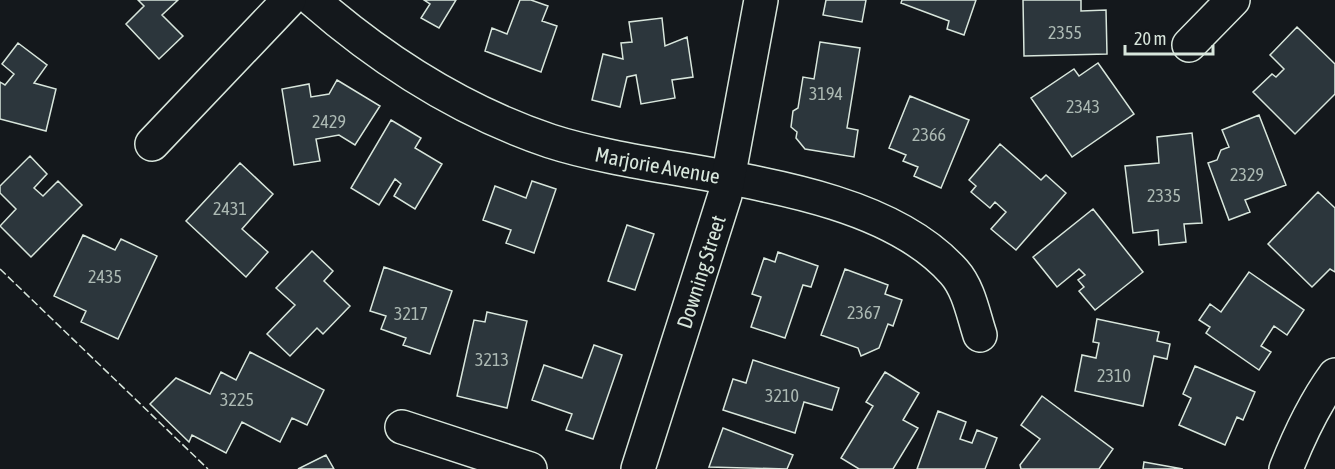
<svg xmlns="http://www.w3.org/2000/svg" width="1335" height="469" font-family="'Asap Condensed',sans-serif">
<rect width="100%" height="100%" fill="#14181c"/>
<path fill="#2c363c" stroke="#d8e6dc" stroke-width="1.5" d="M138,0H178L162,15L183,36L159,59L126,24L144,6Z
M424,0H456L439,28L421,18L430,4Z
M520,0H531L548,6L542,21L557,26L541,72L485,51L492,28L507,34Z
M826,0H866L862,22L823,15Z
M902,0H976L964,35L947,29L949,21L901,3Z
M1023,0H1081V11L1106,10L1107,54L1024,56Z
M662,18L665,46L687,37L693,77L672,80L675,98L641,104L636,75L627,77L620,107L592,100L603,54L623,59L621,43L632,42L629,22Z
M1297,27L1335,64V94L1295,134L1253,92L1272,74L1276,77L1284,69L1270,55Z
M820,42L860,48L847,128L858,130L854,157L805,149L796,138L797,132L791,127L793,111L798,108L803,77L814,79Z
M18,43L47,65L34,83L56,89L46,131L0,119V82L5,85L14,74L2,64Z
M1098,63L1134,114L1072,157L1031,98L1074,69L1079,76Z
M337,80L380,106L355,145L339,135L316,139L320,161L294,165L282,89L309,84L311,97L329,94Z
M910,96L969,120L941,188L914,176L918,167L903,161L906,155L889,148Z
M1259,115L1286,185L1245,200L1250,212L1229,220L1208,163L1217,160L1221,150L1229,147L1222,130Z
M391,120L421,138L415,148L442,164L415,209L394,196L401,184L395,179L379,205L351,188Z
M1192,133L1202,223L1184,224L1186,242L1159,245L1158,230L1133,233L1125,166L1159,163L1157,137Z
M1000,144L1041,180L1046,175L1066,193L1016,250L991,229L1006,212L995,202L990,208L971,192L976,186L969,180Z
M30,156L47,174L34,188L43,196L58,181L82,205L31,257L0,226L16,209L0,193V186Z
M240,163L273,194L242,229L268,252L246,277L186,221Z
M532,181L556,189L534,253L506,243L511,230L483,220L495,186L526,198Z
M1318,192L1335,208V272L1330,269L1312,287L1268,244Z
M1093,209L1143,272L1095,310L1079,291L1084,287L1078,280L1085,275L1079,269L1057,287L1033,257Z
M627,225L654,234L635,290L608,281Z
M83,235L115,250L121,239L157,256L118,339L81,322L86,311L54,296Z
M312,251L333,271L324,281L350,306L323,334L317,328L290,356L267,334L295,305L276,288Z
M778,252L818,266L811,287L803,285L785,338L751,327L761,297L752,294L764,258L775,262Z
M384,267L452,291L430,354L403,345L406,338L381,329L386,316L370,311Z
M845,269L888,285L885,294L902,300L893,326L888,324L879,348L861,356L858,348L821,335Z
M1249,272L1304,310L1287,335L1274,326L1261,346L1271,352L1259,370L1206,333L1210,327L1199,320L1210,304L1221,312Z
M487,312L527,321L507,408L457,396L474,320L485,322Z
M1097,319L1159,332L1157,341L1170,344L1167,359L1154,356L1143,406L1075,391L1082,355L1096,358L1099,343L1093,342Z
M594,345L622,355L593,439L566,430L572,414L532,400L544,365L582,378Z
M250,352L324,390L307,425L292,418L280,442L242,422L226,453L192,435L189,442L150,404L176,378L210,394L221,372L236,380Z
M753,360L839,388L832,410L804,402L795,433L723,410L733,379L746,383Z
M1195,366L1255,392L1243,420L1237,417L1225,445L1179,425L1191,398L1183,394Z
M885,372L919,393L903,420L918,428L893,469H859L841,458L873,406L866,402Z
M1042,396L1113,449L1099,469H1021L1020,465L1040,439L1021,425Z
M938,411L966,422L960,439L972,443L977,430L997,438L985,469H917Z
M723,428L793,455L787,469L709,467Z
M326,455L334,469H298Z
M1144,462L1183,469H1143Z"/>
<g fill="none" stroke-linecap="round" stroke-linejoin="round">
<defs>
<g id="minor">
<path id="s1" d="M313,0C383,61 461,111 550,141C667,179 869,176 954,272C969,289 973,314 980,335"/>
<path d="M1189,45L1233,0"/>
<path d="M152,144L289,0"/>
<path d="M402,427L530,469"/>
<path id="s2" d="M638,469L725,195L761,0"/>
<path d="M1286,469C1299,436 1314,404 1335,375"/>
</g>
</defs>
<use href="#minor" stroke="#d8e6dc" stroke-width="36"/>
<use href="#minor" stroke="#14181c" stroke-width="33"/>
<path stroke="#d8e6dc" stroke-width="1.5" stroke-dasharray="8 3" stroke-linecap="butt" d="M0,269L208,469"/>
</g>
<g text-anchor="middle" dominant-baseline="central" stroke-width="4.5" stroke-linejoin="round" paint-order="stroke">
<g font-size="18" fill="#adbab4">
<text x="1065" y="32">2355</text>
<text x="826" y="93">3194</text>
<text x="1083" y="106">2343</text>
<text x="329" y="121">2429</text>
<text x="929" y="134">2366</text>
<text x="1247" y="174">2329</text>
<text x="1164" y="195">2335</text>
<text x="230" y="208">2431</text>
<text x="105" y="276">2435</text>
<text x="864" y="312">2367</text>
<text x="411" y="313">3217</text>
<text x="492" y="359">3213</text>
<text x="1114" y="375">2310</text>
<text x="782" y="395">3210</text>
<text x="237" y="399">3225</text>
</g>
<g font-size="21" fill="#d8e6dc" stroke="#14181c">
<text stroke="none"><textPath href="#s1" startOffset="388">Marjorie Avenue</textPath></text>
<text stroke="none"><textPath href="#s2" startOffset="207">Downing Street</textPath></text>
</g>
</g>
<path d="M1125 45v9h88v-9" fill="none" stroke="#d8e6dc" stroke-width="3"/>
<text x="1134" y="45" font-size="18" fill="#d8e6dc" stroke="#14181c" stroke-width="4.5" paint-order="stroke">20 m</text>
</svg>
